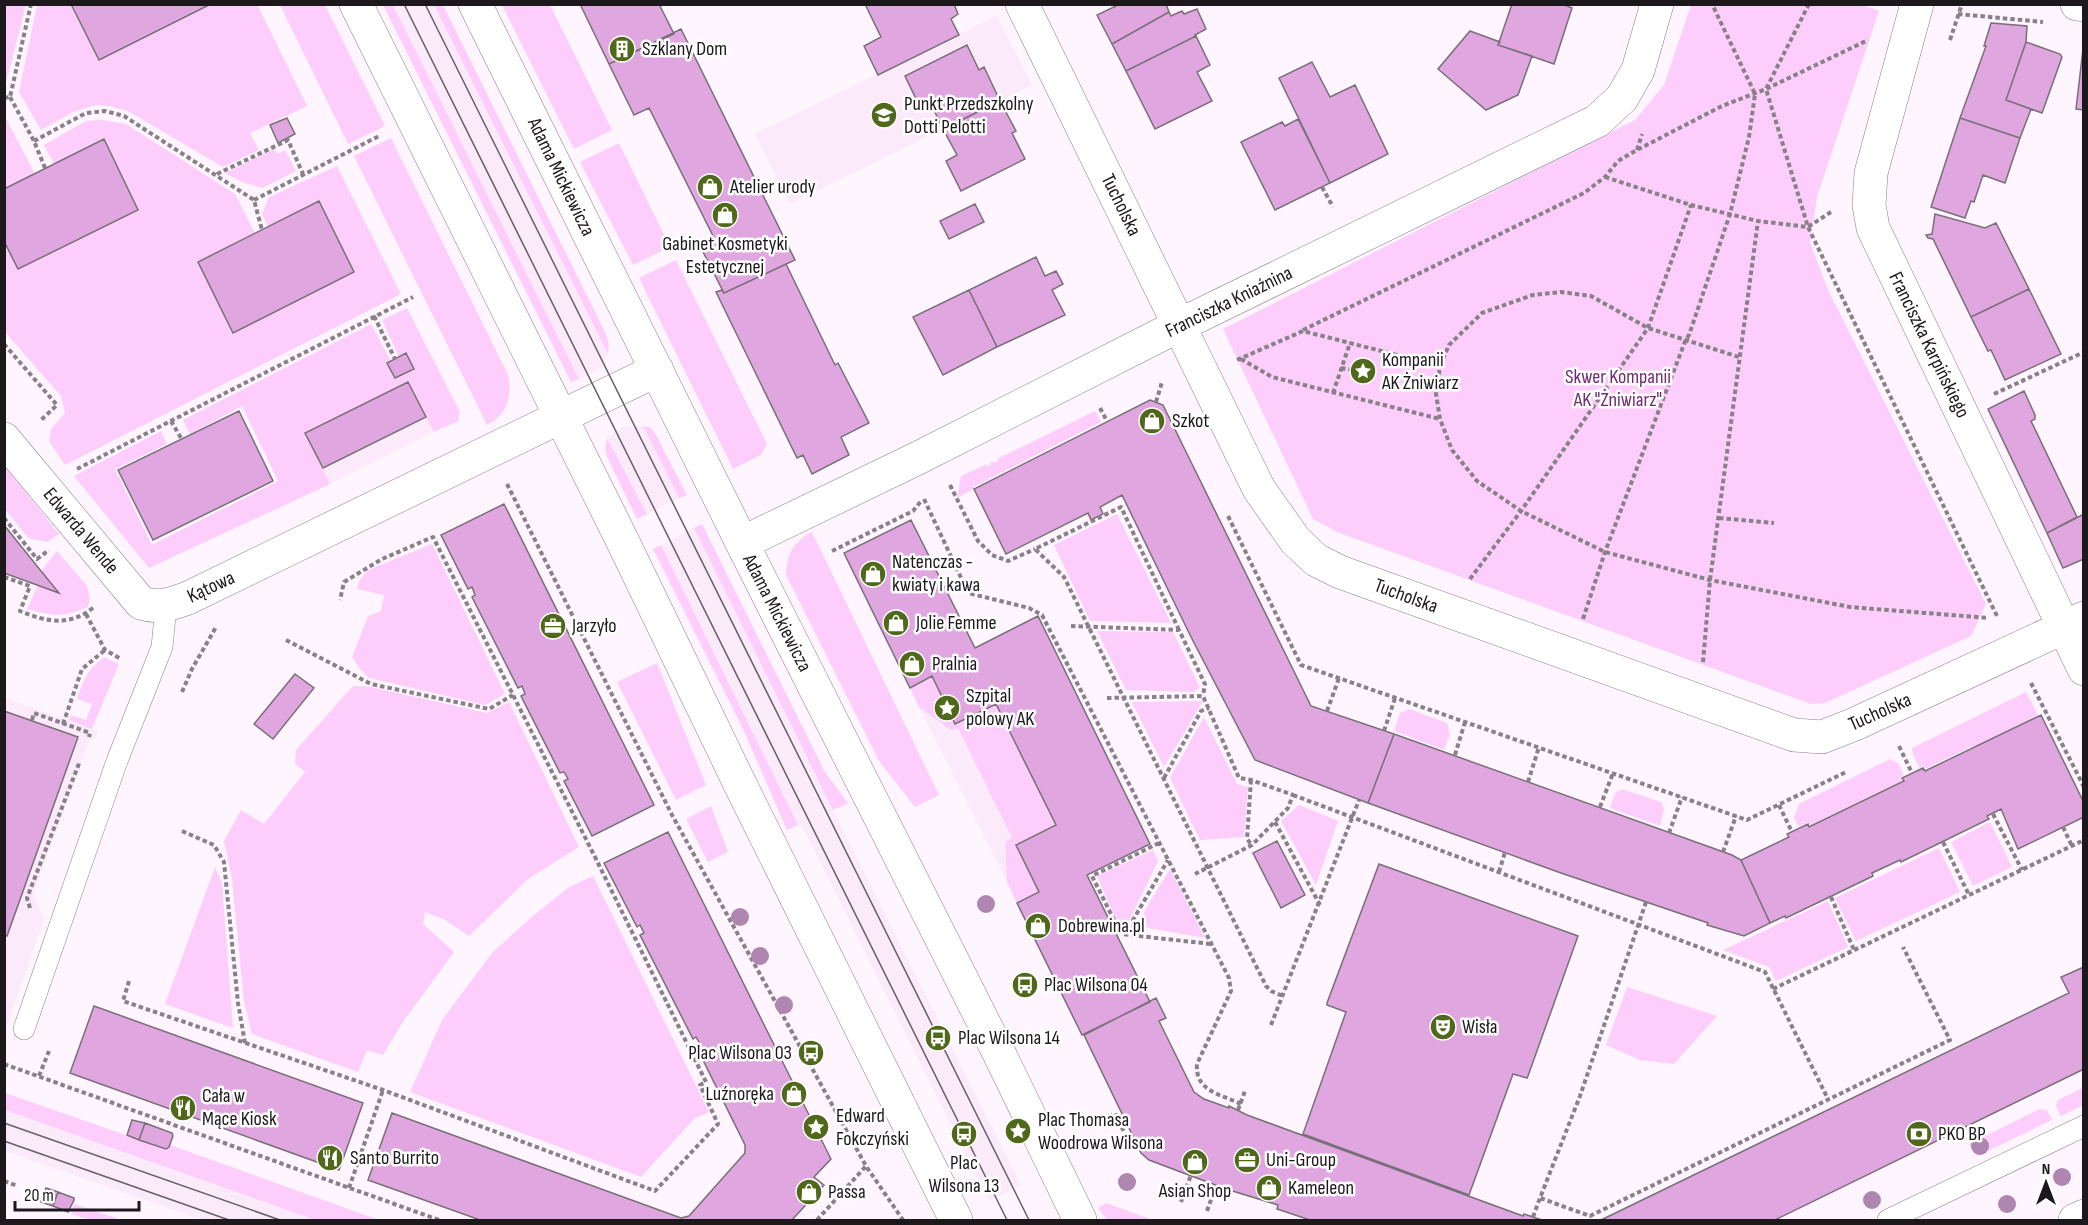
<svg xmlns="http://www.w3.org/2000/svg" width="2088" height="1225" font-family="'Sofia Sans Condensed',sans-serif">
<rect width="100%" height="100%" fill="#fef5fe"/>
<path fill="#fbeafa" d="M393,5H434L608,354L602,367L579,379Z
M997,16L1032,85L790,204L755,134Z
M408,382L434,432L330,484L305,433Z
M629,426H643L679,498L647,514L607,438L623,427Z
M694,528L833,810L1021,1185L989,1201L801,824L798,825L661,545Z
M5,698L98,731L94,740L90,739L33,895L44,919L5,1032Z
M919,707L951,730L958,728L1012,838L1005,842L1007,882Z
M5,1110L315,1220H202L5,1151Z"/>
<path fill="#fdcdfb" d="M257,4L307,106L250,133L259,150L223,167L128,111L109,106L95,105L73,112L41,130L19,92L37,5H71L99,60L211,5Z
M1860,4L1879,11L1817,197L1810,242L1828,290L1986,604L1971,636L1825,703L1811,704L1337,532L1313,519L1223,329L1635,120L1664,85L1691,5Z
M4,5H26L5,87H4Z
M280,5H325L385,126L348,144Z
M383,5H393L579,379L571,382Z
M434,5H443L605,332L609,344L608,354Z
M502,5H550L612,130L574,149Z
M4,115L35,174L4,189Z
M103,120L126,124L235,194L255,233L198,262L233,333L354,272L319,201L268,227L262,214L269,197L337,166L401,294L65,465L49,441L51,429L65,413L61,396L5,332L4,241L19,269L138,210L104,139L54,164L44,145L86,121Z
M391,138L508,375C513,394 507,416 487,425L354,156Z
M619,143L670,247L633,265L580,162Z
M274,149L278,154L285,150L296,171L262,188L242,182L225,173Z
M676,260L767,444L761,455L733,469L639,278Z
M407,308L460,412L458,421L434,432L408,382L305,433L330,484L149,568L74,476L161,431L167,444L115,469L152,545L278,481L242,406L190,434L183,420L371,324L391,361L387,363L395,378L413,369L406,353L399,357L382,320Z
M1095,411L1101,422L973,487L974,489L957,498L961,476L985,465L990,466L991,462H997L999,458Z
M643,426L651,428L656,435L687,495L679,498Z
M607,438L647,514L637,519L607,457L605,448Z
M4,466H5L59,534L47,542L28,538L5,509Z
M1117,514L1171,623L1090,621L1054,545Z
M702,524L825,772L848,803L833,810L694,528Z
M812,532L939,795L915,807L879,761L786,575C787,552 793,543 812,532Z
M432,544L505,694L485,705L369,678L360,669L352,657L368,616L381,611L384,595L357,589L360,580L368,570Z
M661,545L798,825L787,830L743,729L653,549Z
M57,551L87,586L90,598L88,607C60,618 56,616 27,609L38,585L58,592L41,571Z
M1097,631L1173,632L1200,688L1194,692L1126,690Z
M104,657L119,664L92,729L69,720L71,715L86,720L92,704L77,699C84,678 87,671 104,657Z
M657,663L706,785L676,800L617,682Z
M932,676L996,704L1056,825L1016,845L1039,892L1017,903L1007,882L1005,842L1012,838L958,728L951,730L919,707L910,688Z
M353,686L371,687L487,713L509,702L579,847L528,879L469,936L445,920L425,912L423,924L454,952L402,1023L383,1055L367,1050L358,1072L252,1034L244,1002L232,879L224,841L241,810L264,824L305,772L295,763L296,750Z
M2026,692L2038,715L1975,747L1973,746L1925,769L1924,766L1920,768L1913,755L1912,748Z
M1203,701L1164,767L1132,702Z
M1409,709L1447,723L1450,734L1444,750L1394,731L1400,713Z
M1204,717L1237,784L1248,787L1244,837L1200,840L1170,778Z
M1890,759L1898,763L1904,775L1900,777L1902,781L1810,826L1808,822L1799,827L1794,818L1799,804Z
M1622,789L1661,802L1664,809L1660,826L1610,808L1615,793Z
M1299,805L1338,821L1316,885L1281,821Z
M711,806L728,852L708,862L686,819Z
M1990,822L2012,867L1973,886L1951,842Z
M1939,848L1960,892L1856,941L1835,898Z
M1153,850L1158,861L1129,921L1119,927L1097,876Z
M215,867L222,883L233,1028L165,1004Z
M1170,869L1205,938L1148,928L1143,922L1144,912Z
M593,876L709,1112L694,1119L641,1177L410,1092L442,1020L493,952L533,916L569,887Z
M1828,901L1848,947L1776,981L1769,967L1723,950Z
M1627,987L1717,1016L1674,1064L1640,1060L1606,1045Z
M2083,1088V1105L2061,1116L2056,1106L2058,1100Z
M5,1093L166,1149L170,1145L379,1220H315L5,1110Z
M2040,1109L2047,1110L2052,1120L1977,1156L1969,1144Z
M1106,1203L1153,1220H1107L1098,1208Z
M74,1204L121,1220H90L71,1214Z"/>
<path fill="#e0a6df" stroke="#796f78" stroke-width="1.5" d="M71,4H211L99,60Z
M580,4H659L674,34L609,64Z
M865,4H954L958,14L951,19L959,35L878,75L864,46L881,37Z
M1120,4H1166L1169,12L1112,44L1097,15Z
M1512,4H1562L1572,8L1554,64L1498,45Z
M1197,9L1206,29L1195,35L1196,36L1126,71L1112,44L1169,12L1171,16L1182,11L1184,14Z
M1991,23L2027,26L2026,42L2006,100L2031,109L2020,138L1960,118L1986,46H1984Z
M681,29L795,260L724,293L699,244L713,236L649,108L634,115L609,64Z
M1470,31L1500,42L1498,45L1532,56L1518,95L1486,110L1438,69Z
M1196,36L1210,65L1197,72L1212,101L1155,129L1126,71Z
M2026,42L2060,54L2062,57L2042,113L2006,100Z
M967,45L979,70L984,67L1000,101L943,129L930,102L920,107L905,76Z
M2083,49H2084V110L2076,109Z
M1312,62L1330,97L1355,85L1388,154L1330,183L1279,78Z
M1000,101L1016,131L1012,133L1025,159L961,191L946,161L957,155L943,129Z
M287,118L295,134L278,143L270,125Z
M1960,118L2020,138L2005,183L1983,175L1974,202L1971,201L1965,218L1931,207Z
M1298,119L1330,183L1275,210L1241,142L1282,122L1285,126Z
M104,139L138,210L18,269L4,241V189Z
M319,201L354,272L233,333L198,262Z
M975,204L984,222L949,239L940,221Z
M1935,214L1985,228L1996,223L2029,289L1971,317L1933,239L1928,238L1926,235L1932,234Z
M1036,257L1045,276L1056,271L1063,284L1052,290L1065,315L997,347L969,290Z
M786,264L835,365L838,363L869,423L841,437L849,455L812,474L803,455L797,458L716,292L722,290L724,293Z
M2029,289L2061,354L2005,380L1991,350L1988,351L1971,317Z
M969,290L997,347L943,375L913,317Z
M406,353L414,369L395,378L387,363Z
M408,382L426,417L323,468L305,433Z
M2024,391L2035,415V419L2031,421L2077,517L2047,533L1988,409Z
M1150,400L1163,405L1311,706L1394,734L1368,803L1255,760L1191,637L1122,495L1100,507L1103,514L1091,520L1088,513L1006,554L974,489Z
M239,411L273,481L153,540L118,470Z
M504,504L654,805L592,836L564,781L568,779L564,772L560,773L521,696L525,694L522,686L518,688L472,597L475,595L472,587L468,589L441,535Z
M2084,514V559L2063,568L2047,533Z
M911,520L975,648L1038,616L1150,844L1087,875L1150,1002L1082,1035L1017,903L1039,892L1016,845L1056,825L996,704L955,724L932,676L910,688L844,553Z
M4,525L41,571L59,593L4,573Z
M295,674L314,688L273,739L254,724Z
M4,711L78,737L7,936L4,935Z
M2041,715L2084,803V817L2018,849L2001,809L1987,816L1989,819L1901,862L1900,860L1872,873L1873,876L1786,918L1785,916L1770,923L1741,860L1789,837L1787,834L1808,824L1809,827L1904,781L1902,778L1923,768L1925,771Z
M1394,734L1732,855L1741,860L1770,923L1744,936L1707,925L1708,923L1561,873L1368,803Z
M668,832L831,1159L814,1177L824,1185L792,1220H480L368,1180L392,1113L681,1218L689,1216L745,1153V1145L696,1046L700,1044L696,1037L693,1039L640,935L644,933L640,925L637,927L604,863Z
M1277,841L1305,895L1281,908L1253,853Z
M1379,864L1578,936L1528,1076L1527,1078L1513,1074L1469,1195L1303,1134L1346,1012L1327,1005V1003Z
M2084,967V1069L1775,1220H1601L2069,993L2061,977Z
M1156,998L1166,1018L1159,1021L1194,1092L1204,1099L1229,1108V1106L1247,1115L1523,1216L1524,1214L1542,1220H1310L1277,1209L1278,1205L1226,1189L1149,1160L1141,1153L1084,1035Z
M94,1006L363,1103L339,1170L70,1073Z
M132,1120L145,1123L139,1140L127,1135Z
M145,1123L172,1133L173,1136L169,1147L166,1149L139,1140Z
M46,1188L58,1192L53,1206L41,1202Z
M58,1192L74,1198V1200L68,1212L53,1206Z"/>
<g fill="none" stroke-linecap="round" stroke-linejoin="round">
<defs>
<path id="lane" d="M24,1029L117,761L162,647L166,606
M1888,1220L2084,1126"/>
<path id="street" d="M1022,4L1259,489L1295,540L1316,560L1340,572L1794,735L1822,737L1855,724L2084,618
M1917,4L1871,173L1869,205L1873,228L2084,669
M2077,4L2084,5
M4,439L141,603C159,609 171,604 188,598L657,370
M742,543L918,458L1180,325L1597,121L1622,98L1638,70L1657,4"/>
<path id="secondary" d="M356,4L624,544L739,782L956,1220
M475,4L742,543L998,1051L1080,1220
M2075,1220L2084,1216"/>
</defs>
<use href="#lane" stroke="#8a808a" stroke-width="22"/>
<use href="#street" stroke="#8a808a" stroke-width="34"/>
<use href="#secondary" stroke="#8a808a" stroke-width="34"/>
<path stroke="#888288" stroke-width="4" stroke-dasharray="4.5 3" stroke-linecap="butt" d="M1809,4L1766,89L1808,227L1831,212
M1958,14L2043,22
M1950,40L1962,4
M10,97L34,141L45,168
M4,98L10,97L31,4
M34,141L86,113L105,111L124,116L254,200L262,230
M1637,150L1642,134
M217,174L288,140L303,174
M1605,177L1691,205L1758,221L1808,227L1997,616
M1322,187L1333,207
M254,200L379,136
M374,316L395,359
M1303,330L1584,193L1605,177L1618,161L1637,150L1722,106L1766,89L1868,40
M4,344L57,405L40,421
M1241,359L1272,377L1440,419
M1237,360L1303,331L1440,366L1436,394L1440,419L1452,450L1477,481L1521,511L1605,552L1710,580L1850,607L1989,618
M1440,366L1449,345L1482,313L1533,295L1561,292L1591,296L1648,328L1739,357
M1341,368L1353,370
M1333,393L1350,343
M1994,394L2084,352
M1156,402L1162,382
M1100,408L1107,421
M171,421L181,438
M77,469L413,297
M507,484L672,815L866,1166L903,1220
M950,485L978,541L992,555L1008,561L1035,549
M924,499L964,584L972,594L1029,608L1042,615L1229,978L1231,991L1197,1064C1195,1091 1220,1094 1241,1104
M1228,516L1301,665L1747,820L1846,772
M4,518L37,559L49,550
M1719,518L1774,523
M832,551L913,511L921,501
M4,577L30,586L20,611C46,622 70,627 94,607
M1470,579L1521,511L1648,328L1691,205
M86,614L105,650L121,659
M1583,619L1605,552L1686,339L1689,335L1730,214L1749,137L1755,94L1712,4
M1071,626L1179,630L1205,684L1203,696
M1179,630L1121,507L1035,549L1064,577L1266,986L1271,991L1283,996
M286,640L371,684L489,709L513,695
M1703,662L1710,580L1758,221
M2031,683L2084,787
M182,692L192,669L216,627
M1107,698L1203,696L1239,778L1251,780L1293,795L1288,808L1252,845L1195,874
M1327,711L1339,678
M32,720L34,713L90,733L89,737
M63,724L82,669L105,650
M1384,731L1395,698
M1899,746L1912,773
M1455,755L1465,722
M1164,778L1201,711L1209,708
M1251,780L1247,839L1252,845
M1528,782L1539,747
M1293,795L1765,972L1828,1099
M1779,805L1792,832
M1600,807L1613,773
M1993,814L2022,870
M1275,822L1320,905
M2063,827L2072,846
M182,831L214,845L224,862L238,1003L245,1043
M1669,833L1682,797
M1943,842L1969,895
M1159,843L1092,876L1121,934L1211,944
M1723,852L1736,816
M1499,872L1505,852
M1831,897L1854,950
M1646,902L1580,1096L1540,1198L1590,1216L1950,1040L1903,947
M30,908L27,898L80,761
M1134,936L1133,920L1168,860
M129,981L123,1001L383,1090L655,1191L718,1124L700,1085L706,1082L593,853L433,537L382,559L344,582L340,600
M1773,989L2084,840
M1271,1025L1359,800
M4,1064L439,1220
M39,1076L49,1051
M1238,1110L1245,1091
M1109,1117L1115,1113L1127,1138L1121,1141
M4,1181L18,1186
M349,1188L383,1090
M1181,1202L1191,1175
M1207,1211L1216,1186
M1533,1217L1540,1198
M817,1220L866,1166"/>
<use href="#lane" stroke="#fff" stroke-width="21"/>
<use href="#street" stroke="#fff" stroke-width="33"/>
<use href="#secondary" stroke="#fff" stroke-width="33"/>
<path stroke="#666066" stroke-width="1.5" d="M404,4L1007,1220
M425,4L1029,1220
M4,1123L280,1220
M4,1141L229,1220"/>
</g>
<g fill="#af86b0">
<circle cx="986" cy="904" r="9"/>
<circle cx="740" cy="917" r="9"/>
<circle cx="760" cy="956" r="9"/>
<circle cx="784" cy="1005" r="9"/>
<circle cx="1980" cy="1146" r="9"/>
<circle cx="2062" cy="1177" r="9"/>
<circle cx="1127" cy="1182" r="9"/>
<circle cx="1872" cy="1200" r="9"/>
<circle cx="2007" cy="1204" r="9"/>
</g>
<defs>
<symbol id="building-disc" viewBox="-11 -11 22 22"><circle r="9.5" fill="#4f6819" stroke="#fff"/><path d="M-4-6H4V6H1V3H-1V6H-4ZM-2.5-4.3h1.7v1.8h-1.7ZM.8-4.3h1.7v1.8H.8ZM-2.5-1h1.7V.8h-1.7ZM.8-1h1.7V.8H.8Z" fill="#fff"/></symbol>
<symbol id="school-disc" viewBox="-11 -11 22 22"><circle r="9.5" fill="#4f6819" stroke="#fff"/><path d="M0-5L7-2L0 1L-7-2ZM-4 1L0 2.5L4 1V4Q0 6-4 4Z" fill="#fff"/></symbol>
<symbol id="shop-disc" viewBox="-11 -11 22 22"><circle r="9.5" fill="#4f6819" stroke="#fff"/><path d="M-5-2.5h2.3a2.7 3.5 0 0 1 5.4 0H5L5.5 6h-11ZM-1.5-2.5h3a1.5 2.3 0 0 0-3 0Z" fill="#fff"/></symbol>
<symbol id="sight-disc" viewBox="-11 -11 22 22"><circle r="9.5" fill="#4f6819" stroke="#fff"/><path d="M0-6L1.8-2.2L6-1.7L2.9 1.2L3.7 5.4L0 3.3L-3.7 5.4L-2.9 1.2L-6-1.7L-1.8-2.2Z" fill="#fff"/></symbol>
<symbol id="office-disc" viewBox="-11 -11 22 22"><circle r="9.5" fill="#4f6819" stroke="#fff"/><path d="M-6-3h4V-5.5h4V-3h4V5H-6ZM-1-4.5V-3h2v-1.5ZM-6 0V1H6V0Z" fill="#fff"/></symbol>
<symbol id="bus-disc" viewBox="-11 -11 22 22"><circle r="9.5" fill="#4f6819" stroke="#fff"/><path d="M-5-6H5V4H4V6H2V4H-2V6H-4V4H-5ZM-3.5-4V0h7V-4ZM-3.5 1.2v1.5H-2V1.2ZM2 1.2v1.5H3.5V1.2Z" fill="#fff"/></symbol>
<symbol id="theatre-disc" viewBox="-11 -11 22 22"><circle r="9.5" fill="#4f6819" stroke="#fff"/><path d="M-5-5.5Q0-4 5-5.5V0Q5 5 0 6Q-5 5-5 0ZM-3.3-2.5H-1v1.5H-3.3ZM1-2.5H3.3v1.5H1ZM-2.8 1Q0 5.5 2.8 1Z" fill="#fff"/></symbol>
<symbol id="restaurant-disc" viewBox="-11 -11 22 22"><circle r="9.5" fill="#4f6819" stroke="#fff"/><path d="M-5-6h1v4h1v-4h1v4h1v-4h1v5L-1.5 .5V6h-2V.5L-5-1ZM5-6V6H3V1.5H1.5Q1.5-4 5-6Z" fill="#fff"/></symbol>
<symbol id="bank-disc" viewBox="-11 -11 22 22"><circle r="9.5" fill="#4f6819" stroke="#fff"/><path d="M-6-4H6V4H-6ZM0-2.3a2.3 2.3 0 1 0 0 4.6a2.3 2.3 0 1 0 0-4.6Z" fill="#fff"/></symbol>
</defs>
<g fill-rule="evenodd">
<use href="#building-disc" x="607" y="34" width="30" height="30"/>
<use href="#school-disc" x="869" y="100" width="30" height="30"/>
<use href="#shop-disc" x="695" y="172" width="30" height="30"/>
<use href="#shop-disc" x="710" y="200" width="30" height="30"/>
<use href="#sight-disc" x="1348" y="356" width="30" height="30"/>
<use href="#shop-disc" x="1137" y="406" width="30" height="30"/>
<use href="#shop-disc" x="858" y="559" width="30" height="30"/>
<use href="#shop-disc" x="881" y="608" width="30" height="30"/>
<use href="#office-disc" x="538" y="611" width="30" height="30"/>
<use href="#shop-disc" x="897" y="649" width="30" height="30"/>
<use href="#sight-disc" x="932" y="693" width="30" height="30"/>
<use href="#shop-disc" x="1023" y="911" width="30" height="30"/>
<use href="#bus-disc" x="1010" y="970" width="30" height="30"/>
<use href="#theatre-disc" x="1428" y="1012" width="30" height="30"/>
<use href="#bus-disc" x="923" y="1023" width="30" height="30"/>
<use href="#bus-disc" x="796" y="1038" width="30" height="30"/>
<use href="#shop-disc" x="779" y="1079" width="30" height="30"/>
<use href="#restaurant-disc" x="168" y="1093" width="30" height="30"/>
<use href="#sight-disc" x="801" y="1112" width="30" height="30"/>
<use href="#sight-disc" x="1003" y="1116" width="30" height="30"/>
<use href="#bus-disc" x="949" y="1119" width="30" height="30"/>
<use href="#bank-disc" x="1904" y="1119" width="30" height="30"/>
<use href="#restaurant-disc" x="315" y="1143" width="30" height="30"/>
<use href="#office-disc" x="1232" y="1145" width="30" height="30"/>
<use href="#shop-disc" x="1180" y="1147" width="30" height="30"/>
<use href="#shop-disc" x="1254" y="1173" width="30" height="30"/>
<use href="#shop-disc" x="794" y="1177" width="30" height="30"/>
</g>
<g text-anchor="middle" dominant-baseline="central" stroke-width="5" stroke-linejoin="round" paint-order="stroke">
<g font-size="20" fill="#1c181c" stroke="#fff" text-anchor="start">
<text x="642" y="49">Szklany Dom</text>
<text x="904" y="104">Punkt Przedszkolny<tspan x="904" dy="23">Dotti Pelotti</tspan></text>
<text x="730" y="187">Atelier urody</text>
<text x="725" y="244" text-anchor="middle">Gabinet Kosmetyki<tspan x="725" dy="23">Estetycznej</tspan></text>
<text x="1382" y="360">Kompanii<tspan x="1382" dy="23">AK Żniwiarz</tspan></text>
<text x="1172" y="421">Szkot</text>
<text x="892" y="562">Natenczas -<tspan x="892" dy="23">kwiaty i kawa</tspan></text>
<text x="916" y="623">Jolie Femme</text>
<text x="572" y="626">Jarzyło</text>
<text x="932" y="664">Pralnia</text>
<text x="966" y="696">Szpital<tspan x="966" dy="23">polowy AK</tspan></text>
<text x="1058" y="926">Dobrewina.pl</text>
<text x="1044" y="985">Plac Wilsona 04</text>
<text x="1462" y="1027">Wisła</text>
<text x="958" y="1038">Plac Wilsona 14</text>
<text x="792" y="1053" text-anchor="end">Plac Wilsona 03</text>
<text x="774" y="1094" text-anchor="end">Luźnoręka</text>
<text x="202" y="1096">Cała w<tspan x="202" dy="23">Mące Kiosk</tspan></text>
<text x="836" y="1116">Edward<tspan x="836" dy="23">Fokczyński</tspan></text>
<text x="1038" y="1120">Plac Thomasa<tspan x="1038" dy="23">Woodrowa Wilsona</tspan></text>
<text x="1938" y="1134">PKO BP</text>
<text x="350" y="1158">Santo Burrito</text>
<text x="1266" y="1160">Uni-Group</text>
<text x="964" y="1163" text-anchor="middle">Plac<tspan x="964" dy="23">Wilsona 13</tspan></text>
<text x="1288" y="1188">Kameleon</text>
<text x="1195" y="1191" text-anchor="middle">Asian Shop</text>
<text x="828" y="1192">Passa</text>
</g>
<g font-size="20" fill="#1c181c" stroke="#fff">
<text transform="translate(561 177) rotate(64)">Adama Mickiewicza</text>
<text transform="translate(1121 205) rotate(64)">Tucholska</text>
<text transform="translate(1229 302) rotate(-26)">Franciszka Kniaźnina</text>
<text transform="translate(1929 345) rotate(64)">Franciszka Karpińskiego</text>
<text transform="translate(81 531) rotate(50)">Edwarda Wende</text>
<text transform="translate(211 587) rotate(-25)">Kątowa</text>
<text transform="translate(1406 596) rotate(20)">Tucholska</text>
<text transform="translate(777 613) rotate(63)">Adama Mickiewicza</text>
<text transform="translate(1880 712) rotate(-24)">Tucholska</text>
</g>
<g font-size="20" fill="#6f2c70" stroke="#fff">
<text x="1618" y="377">Skwer Kompanii<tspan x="1618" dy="23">AK "Żniwiarz"</tspan></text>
</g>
</g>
<rect width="2088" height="1225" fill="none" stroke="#1c181c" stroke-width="12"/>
<g transform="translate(2046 1183)" stroke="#ffffff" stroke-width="4.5" paint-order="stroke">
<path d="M0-4.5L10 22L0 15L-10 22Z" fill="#1c181c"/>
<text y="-9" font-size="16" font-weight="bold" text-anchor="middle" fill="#1c181c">N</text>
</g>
<path d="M15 1201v9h124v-9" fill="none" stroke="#1c181c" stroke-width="3"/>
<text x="24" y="1201" font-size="18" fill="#1c181c" stroke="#ffffff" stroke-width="4.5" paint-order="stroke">20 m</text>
</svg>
